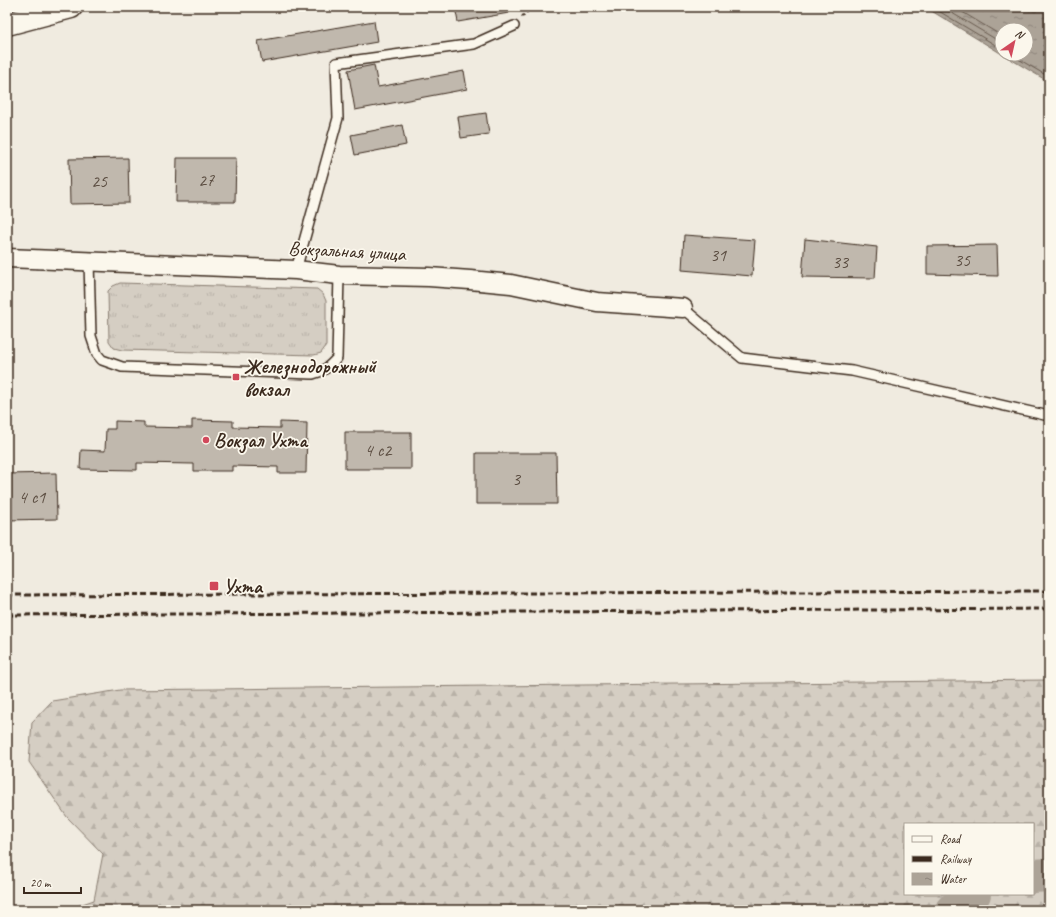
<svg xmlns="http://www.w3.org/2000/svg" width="1056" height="917" font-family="Caveat,sans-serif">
<defs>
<pattern id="grass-tufts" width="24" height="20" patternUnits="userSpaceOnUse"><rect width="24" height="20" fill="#d5cec3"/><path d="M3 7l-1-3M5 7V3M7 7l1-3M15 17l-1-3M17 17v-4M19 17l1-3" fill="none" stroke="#b8b1a7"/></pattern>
<pattern id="forest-firs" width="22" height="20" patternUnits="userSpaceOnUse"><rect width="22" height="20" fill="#d5cec3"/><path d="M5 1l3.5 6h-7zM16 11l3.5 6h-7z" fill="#b8b1a7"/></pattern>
<pattern id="water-ripples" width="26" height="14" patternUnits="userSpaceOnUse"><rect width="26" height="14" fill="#aca397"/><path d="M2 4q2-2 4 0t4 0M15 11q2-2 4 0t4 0" fill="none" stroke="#8d857b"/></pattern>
</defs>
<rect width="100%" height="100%" fill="#f0ebe0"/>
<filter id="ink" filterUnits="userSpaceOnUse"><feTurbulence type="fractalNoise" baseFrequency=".025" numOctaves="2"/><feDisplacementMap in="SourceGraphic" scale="8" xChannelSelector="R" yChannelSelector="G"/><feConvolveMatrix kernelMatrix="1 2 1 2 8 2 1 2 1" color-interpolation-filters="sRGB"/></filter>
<g filter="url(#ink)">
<path fill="url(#grass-tufts)" stroke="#887c70" d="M120,283L317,289L323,294L326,301V346L321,353L314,355L122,350L114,348L109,341L108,291L113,286Z"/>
<path fill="url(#forest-firs)" stroke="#887c70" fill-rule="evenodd" d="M1049,680V910H65L94,900L103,854L67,817L29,762L32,722L52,701L120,690ZM905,824H1033V894H905Z"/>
<path fill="url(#water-ripples)" stroke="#7f7367" d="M925,7H1049V82L1002,54H1026V30H1002V54Z"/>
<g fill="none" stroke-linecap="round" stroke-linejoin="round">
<path stroke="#685a4e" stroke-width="1" d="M932,7L1002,49
M942,7L1002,43
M954,7L1002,36
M1010,54L1049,77"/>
<path stroke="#aca397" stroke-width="34" d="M1033,876L1049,875
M952,910L974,894"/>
</g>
<path fill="#c0b8ad" stroke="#3b2a1e" d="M455,7H508L509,13L458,22Z
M374,21L377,42L262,62L258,41Z
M374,65L378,87L464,71L467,89L355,110L348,70Z
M486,113L489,134L461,138L458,117Z
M402,125L406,145L355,155L351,135Z
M128,158L129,203L70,204L69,159Z
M177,158H236L235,202H176Z
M684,235L755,240L752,276L682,270Z
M805,239L877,247L875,278L802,277Z
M997,245L998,276L927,274V246Z
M192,420L233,421V427L280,428V422L307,423L306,473H278V467L232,466V471H194V464L137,463V470L80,469L81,450L105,451L106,429H115V421L144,422V427L192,428Z
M345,432H411V469H345Z
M476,453H556L557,504H476Z
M56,473L57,519L7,520V474Z"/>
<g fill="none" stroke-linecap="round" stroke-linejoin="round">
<defs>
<path id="lane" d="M89,261L91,336L97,354L102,360L122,367L313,374C324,371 329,367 337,358L339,275
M296,270L338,118L336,63L474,44L514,26
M683,308L742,358L852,371L1049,416"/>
<path id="street" d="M7,258L296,270L339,275L429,277L470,280L511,284L597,302L683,308"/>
<path id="secondary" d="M7,24L71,7"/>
</defs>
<use href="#lane" stroke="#3b2a1e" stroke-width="12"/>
<use href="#street" stroke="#3b2a1e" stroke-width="21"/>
<use href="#secondary" stroke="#3b2a1e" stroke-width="25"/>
<path stroke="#3b2a1e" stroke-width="2.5" stroke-dasharray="3 3" stroke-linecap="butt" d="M522,17L531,7"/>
<use href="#lane" stroke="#fbf7ec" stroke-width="9"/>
<use href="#street" stroke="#fbf7ec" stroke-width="18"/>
<use href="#secondary" stroke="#fbf7ec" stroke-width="22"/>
<path stroke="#3b2a1e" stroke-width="3" stroke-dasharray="6 3" stroke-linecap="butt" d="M7,595L1049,591
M7,615L1049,609"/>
</g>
</g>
<g fill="#d1495b" stroke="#fbf7ec" stroke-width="1.5">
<rect x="232" y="373" width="8" height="8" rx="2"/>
<circle cx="206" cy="440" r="4"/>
<rect x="209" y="581" width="10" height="10" rx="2"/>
</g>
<g text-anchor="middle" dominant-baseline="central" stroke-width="3.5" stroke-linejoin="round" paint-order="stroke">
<g font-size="18" fill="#5c4e42">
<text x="206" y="180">27</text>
<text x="99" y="181">25</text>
<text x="718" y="255">31</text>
<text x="962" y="260">35</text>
<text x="840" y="262">33</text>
<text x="378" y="450">4 с2</text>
<text x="516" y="479">3</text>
<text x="32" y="497">4 с1</text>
</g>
<g font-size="20" fill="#3b2a1e" stroke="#fbf7ec">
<text transform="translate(347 251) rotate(3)">Вокзальная улица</text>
</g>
<g font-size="20" font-weight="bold" fill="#3b2a1e" stroke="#fbf7ec" text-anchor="start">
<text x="244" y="366">Железнодорожный<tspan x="244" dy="23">вокзал</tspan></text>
<text x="214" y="440">Вокзал Ухта</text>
<text x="223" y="586">Ухта</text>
</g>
</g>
<rect width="1056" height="917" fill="none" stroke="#fbf7ec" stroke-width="24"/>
<rect x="12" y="12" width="1032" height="893" fill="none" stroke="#3b2a1e" stroke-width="1.5" filter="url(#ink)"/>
<rect x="904" y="823" width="130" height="72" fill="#fbf7ec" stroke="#aea59a"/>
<rect x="912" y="836" width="20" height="6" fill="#fbf7ec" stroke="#aea59a"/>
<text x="940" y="843" font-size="12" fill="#3b2a1e">Road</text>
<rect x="912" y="856" width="20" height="6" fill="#3b2a1e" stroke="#aea59a"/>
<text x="940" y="863" font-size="12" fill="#3b2a1e">Railway</text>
<rect x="912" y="873" width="20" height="12" fill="url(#water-ripples)" stroke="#aea59a"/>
<text x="940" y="883" font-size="12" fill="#3b2a1e">Water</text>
<g transform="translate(1014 42) rotate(34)"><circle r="19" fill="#fbf7ec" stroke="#aea59a"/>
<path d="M0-3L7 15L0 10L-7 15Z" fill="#d1495b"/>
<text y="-6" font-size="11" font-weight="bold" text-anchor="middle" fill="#3b2a1e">N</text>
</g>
<path d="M24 887v6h57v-6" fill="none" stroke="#3b2a1e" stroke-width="2"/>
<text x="30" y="887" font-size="12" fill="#3b2a1e" stroke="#fbf7ec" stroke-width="3" paint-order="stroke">20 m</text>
</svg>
